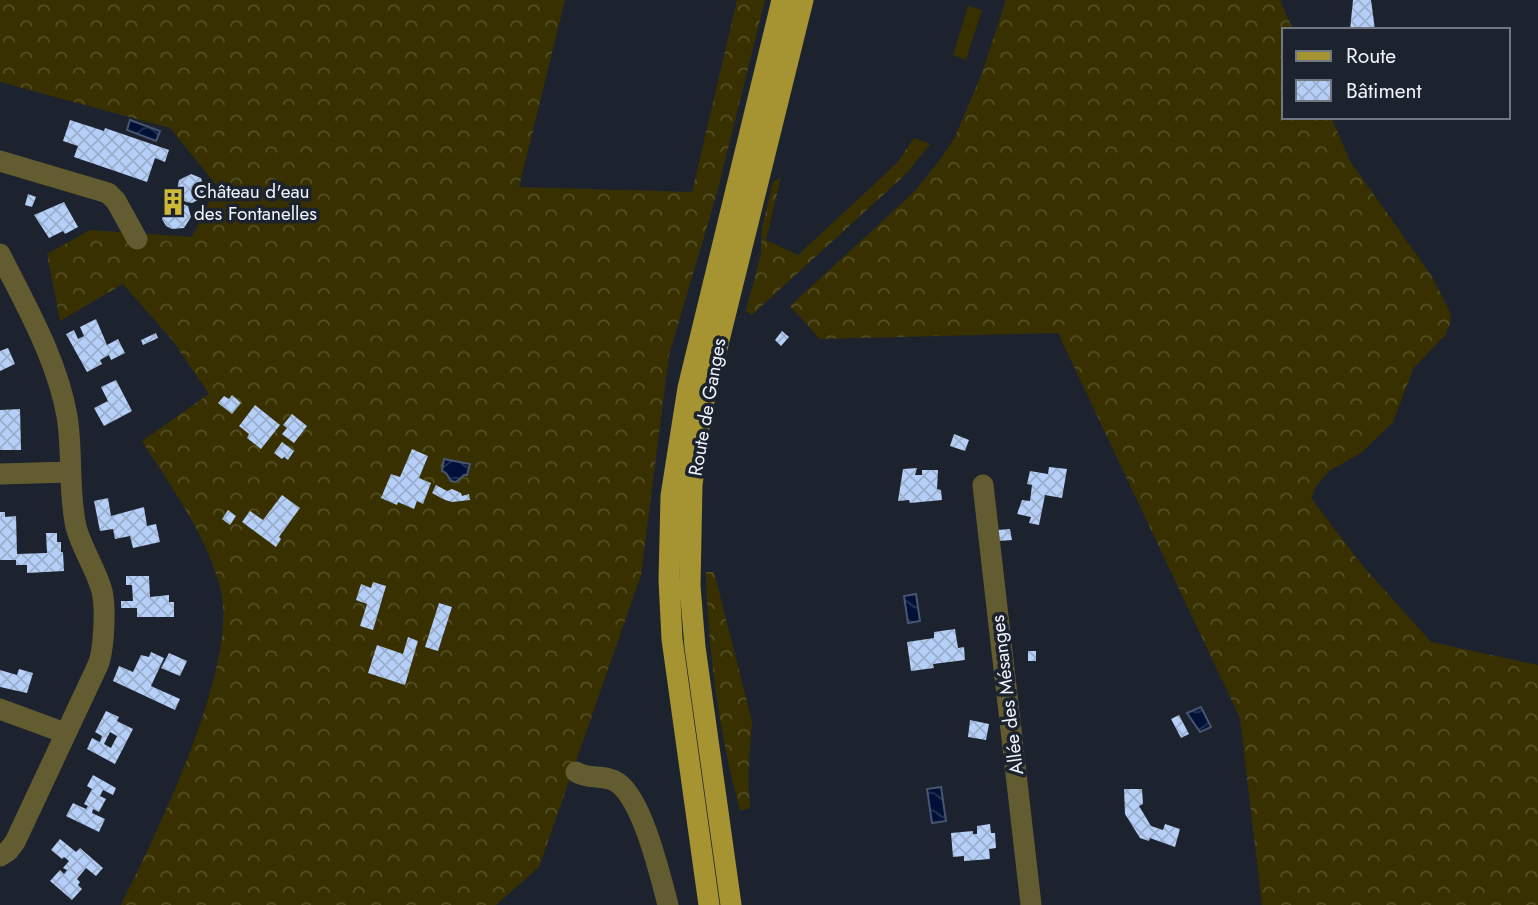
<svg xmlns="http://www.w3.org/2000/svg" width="1538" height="905" font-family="Jost,sans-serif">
<defs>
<pattern id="forest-crowns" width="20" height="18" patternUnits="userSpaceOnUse" patternTransform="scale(1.75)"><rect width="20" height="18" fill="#383000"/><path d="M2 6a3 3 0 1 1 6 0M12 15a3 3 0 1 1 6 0" fill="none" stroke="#554f26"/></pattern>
<pattern id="water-waves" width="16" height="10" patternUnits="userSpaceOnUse" patternTransform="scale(1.75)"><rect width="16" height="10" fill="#001036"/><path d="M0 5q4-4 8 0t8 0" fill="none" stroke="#263354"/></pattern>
<pattern id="building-cross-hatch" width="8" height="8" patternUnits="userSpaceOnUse" patternTransform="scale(1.75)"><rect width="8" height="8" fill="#b6cff8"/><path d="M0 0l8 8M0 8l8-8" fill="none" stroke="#9aaecd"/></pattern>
</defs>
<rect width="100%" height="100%" fill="#1c232e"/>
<path fill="#383000" d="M968,6L982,10L966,60L953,55Z"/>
<path fill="url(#forest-crowns)" d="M0,0H565L519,187L692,192L737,0H765L717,193L669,355L641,575L539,867L496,905H121C156,834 241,663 220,587C206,534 171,487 142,441L209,394L172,340L123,284L60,321L47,254L90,230L192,237L217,186L170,128L0,82Z
M1006,0H1280L1293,30H1284V117H1331L1350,161L1431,275L1450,312L1451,320L1446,334L1413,369L1393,422L1361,453L1329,471L1317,485L1311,498L1362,565L1431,642L1538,665V905H1262L1240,718L1058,333L820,339L790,306L914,192L942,157L955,137L982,73Z
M914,138L930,144L907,173L752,315L746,311L761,253L762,228L773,182L781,177L766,240L798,255L897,163Z
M706,572H714L752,721L748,776L750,808L740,811C719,733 708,652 706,572Z"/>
<path fill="url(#water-waves)" stroke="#485572" stroke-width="2" d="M130,120L160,131L156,141L127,130Z
M444,459L470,464L467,475H464L456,482L451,481L446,473L442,471Z
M916,594L920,621L908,623L904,596Z
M1201,707L1211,727L1200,732L1187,713Z
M941,787L946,821L932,823L927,789Z"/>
<path fill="url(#building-cross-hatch)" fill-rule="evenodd" d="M1353,0H1371L1375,30H1350Z
M70,120L104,131L105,128L169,150L165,162L155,158L147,182L74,157L78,146L63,141Z
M191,174L201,178L205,192L200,199L192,203L186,202L178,196L176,201L188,206L191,217L184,228L172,229L166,226L162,219L164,207L170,203L164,201L171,187L177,190L179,180Z
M28,194L36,197L32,207L25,205Z
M64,202L78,227L65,234L63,231L49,238L34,215Z
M96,319L107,345L118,339L125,353L111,360L109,355L100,360L102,364L87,372L66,334L74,330L78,339L84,336L80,327Z
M782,331L789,337L781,346L775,340Z
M156,333L158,338L143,345L141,340Z
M8,348L15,364L0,371V351Z
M116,380L132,411L104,426L94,408L108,401L101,387Z
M232,395L241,403L232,414L218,403L224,396L229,399Z
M255,405L280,425L261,449L247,438L249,434L239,426Z
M20,409L21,450H0V410Z
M292,414L307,426L294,443L282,434L287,428L283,425Z
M954,434L969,440L965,451L950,446Z
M282,442L294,451L288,460L284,457L282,459L274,453Z
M412,449L428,456L419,478L431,483L423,504L417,501L414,509L398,502L397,505L381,498L391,474L400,477Z
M1049,467L1067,469L1062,498L1045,495L1039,525L1029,523L1031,517L1017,514L1022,500L1030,501L1032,485L1027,484L1030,471L1048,474Z
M917,468L915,475H922V470H938L937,489L941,490L942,500L910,503L909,500L898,501L903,469Z
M436,485L447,491L452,489L461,493L462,496L469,494L470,500L452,502L445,500L432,493Z
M282,495L300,508L279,537L281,539L276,547L242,522L250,511L263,520Z
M108,498L111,516L144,507L147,526L156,524L160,542L133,548L130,536L115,539L113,529L100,531L94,501Z
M228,510L236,516L230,525L222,519Z
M0,512H5V517L16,516L17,554L47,553L46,533H57V542H61V552H63L64,571L27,573V565H16V560H0Z
M1010,529L1012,540L999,541L998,530Z
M126,576H149L150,597L169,595V602H174V617H137V608H121V601H133L132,585H126Z
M373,582L386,586L373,630L360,626L367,604L356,600L361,584L371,588Z
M439,603L452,607L438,651L425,647Z
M955,629L958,648L964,647L965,660L933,664L934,668L911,671L907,642L934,638V632Z
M408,637L418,641L405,685L368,673L377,645L403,654Z
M1028,651H1036V661H1028Z
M151,652L164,658L151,686L180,699L175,710L113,681L119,666L133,672L141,655L149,657Z
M169,653L187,661L180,676L161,668Z
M19,669L33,673L27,693L0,687V670L17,675Z
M106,711L119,717L117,721L133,729L115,764L87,749L92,738L100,742L102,736L95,732ZM110,732L117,736L111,748L104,744Z
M1179,715L1189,734L1181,738L1171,719Z
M970,720L989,724L986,740L968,737Z
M93,775L116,788L113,795L103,790L100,796L106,799L99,812L93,809L92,813L105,819L99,832L66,816L73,803L86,809L88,806L84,804L92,789L87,786Z
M1124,789H1142L1143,804L1139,806L1151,826L1163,830L1165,824L1180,829L1175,847L1150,838L1149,841L1140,838L1125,814Z
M990,824L991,833H995L996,848L989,849L990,859L964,861V856L953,857L951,833L973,831V834H977V826Z
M60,839L76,852L80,848L103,868L96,876L86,868L77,879L80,882L78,885L82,889L72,900L50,881L60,870L64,874L67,870L63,868L69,861L64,857L62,859L51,850Z"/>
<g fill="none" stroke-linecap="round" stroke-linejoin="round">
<path stroke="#635c31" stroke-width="21" d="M0,161L108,193L116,201L137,239
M0,254C26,306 57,359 67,416C73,453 68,490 76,527C82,549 96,569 102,591C106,608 104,650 98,665L15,842L8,851L0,856
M0,474L69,472
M983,485L1031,905
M0,709L65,733
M576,772C589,780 606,774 618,783C643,801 660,875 668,905"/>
<path stroke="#a59431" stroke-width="21" d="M709,905L672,639L669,580L671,496L688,388L782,0
M731,905L695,647L690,586L692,485L701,413L803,0"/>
</g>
<defs>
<symbol id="building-bare" viewBox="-9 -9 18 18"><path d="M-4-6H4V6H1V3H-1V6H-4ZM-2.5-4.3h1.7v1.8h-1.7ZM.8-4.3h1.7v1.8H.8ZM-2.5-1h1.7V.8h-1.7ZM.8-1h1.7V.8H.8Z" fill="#ceb837" stroke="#1c232e" stroke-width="2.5" paint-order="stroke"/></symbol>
</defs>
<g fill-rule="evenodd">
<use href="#building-bare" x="154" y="183" width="38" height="38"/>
</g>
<g text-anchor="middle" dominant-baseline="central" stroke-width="7" stroke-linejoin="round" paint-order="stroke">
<g font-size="19" fill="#f0f5fd" stroke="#1c232e" text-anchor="start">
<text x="194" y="191">Château d'eau<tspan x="194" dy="22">des Fontanelles</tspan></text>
</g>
<g font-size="19" fill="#f0f5fd" stroke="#1c232e">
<text transform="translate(707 407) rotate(-80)">Route de Ganges</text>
<text transform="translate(1007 695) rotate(-97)">Allée des Mésanges</text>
</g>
</g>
<rect x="1282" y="28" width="228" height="91" fill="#1c232e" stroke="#717781" stroke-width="2"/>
<rect x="1296" y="51" width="35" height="10" fill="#a59431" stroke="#717781" stroke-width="2"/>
<text x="1346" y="63" font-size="21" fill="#f0f5fd">Route</text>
<rect x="1296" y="80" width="35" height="21" fill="url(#building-cross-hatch)" stroke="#717781" stroke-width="2"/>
<text x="1346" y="98" font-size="21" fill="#f0f5fd">Bâtiment</text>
</svg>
